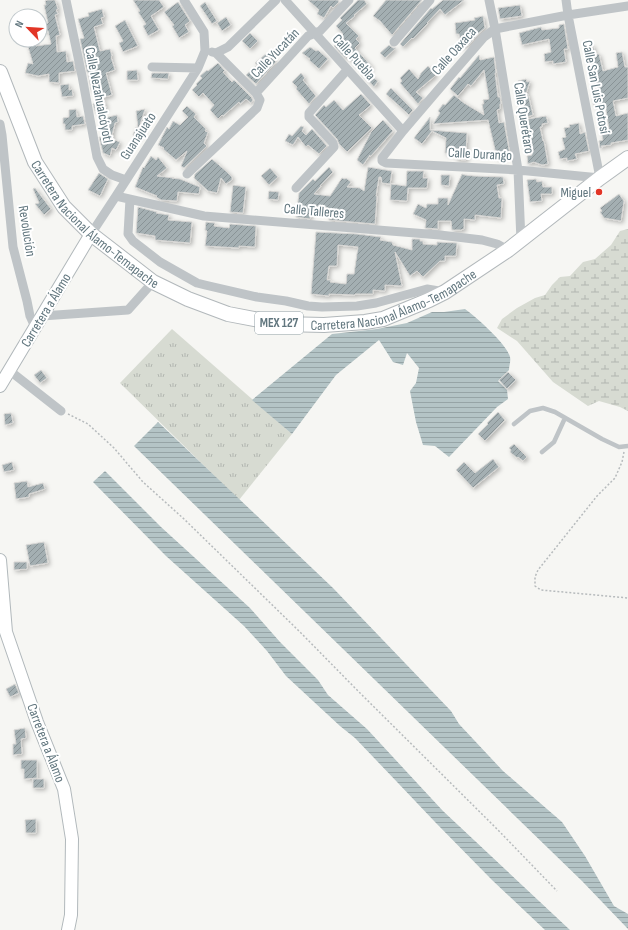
<svg xmlns="http://www.w3.org/2000/svg" width="628" height="930" font-family="'Sofia Sans Condensed',sans-serif">
<defs>
<pattern id="grass-tufts" width="24" height="20" patternUnits="userSpaceOnUse"><rect width="24" height="20" fill="#d7dbd2"/><path d="M3 7l-1-3M5 7V3M7 7l1-3M15 17l-1-3M17 17v-4M19 17l1-3" fill="none" stroke="#b2b6b0"/></pattern>
<pattern id="wetland-marsh" width="20" height="14" patternUnits="userSpaceOnUse"><rect width="20" height="14" fill="#d7dbd2"/><path d="M1 5h8M5 5V1M11 12h8M15 12V8" fill="none" stroke="#b2b6b0"/></pattern>
<pattern id="water-rules" width="6" height="5" patternUnits="userSpaceOnUse"><rect width="6" height="5" fill="#b4c4c6"/><path d="M0 2.5h6" fill="none" stroke="#96a4a6"/></pattern>
<pattern id="building-hatch" width="6" height="6" patternUnits="userSpaceOnUse"><rect width="6" height="6" fill="#a4afb2"/><path d="M-1 1l2-2M0 6l6-6M5 7l2-2" fill="none" stroke="#899396"/></pattern>
<filter id="shadow"><feDropShadow dx="2" dy="2" stdDeviation="2" flood-color="#0004"/></filter>
</defs>
<rect width="100%" height="100%" fill="#f6f6f3"/>
<path fill="url(#grass-tufts)" d="M172,329L292,434L239,500L120,383Z"/>
<path fill="url(#wetland-marsh)" d="M628,229V411L620,407L599,401L588,406L553,382L517,341L497,328L502,319L517,308L535,298L545,295L552,285L560,277L570,276L583,262L595,259L611,245L620,231Z"/>
<path fill="url(#water-rules)" d="M465,309C476,317 507,344 510,357C511,361 509,366 509,370L498,381L507,390L508,399L497,407L449,457L435,446L423,445L416,422L410,391L416,383L419,368L407,353L403,365L393,362L379,340L336,375L292,434L252,400L332,334L377,329L407,323L432,312H444Z
M158,422L333,588L451,711L459,724L503,771L562,822L585,856L614,906L628,914V929L582,881L134,446Z
M105,471L161,527L250,608L280,642L318,680L328,695L367,729L443,811L570,930H545L492,880L435,822L398,783L355,738L340,726L286,676L267,651L244,626L166,556L93,482Z"/>
<path fill="url(#building-hatch)" stroke="#d8d7d5" fill-rule="evenodd" filter="url(#shadow)" d="M48,0H55L58,9L56,10L58,14L55,15L60,35L56,36L57,52L66,51L67,62L73,61L75,71L59,73V83L49,82V74L38,76L25,73L28,63L33,64L26,40H35L36,46L51,44L48,31H47V30L40,32V25L48,23L44,5H46L45,1Z
M133,0H159L164,7L151,16L159,30L148,36L143,26L146,24L138,12L140,11Z
M308,0H338L339,2L333,8L331,6L324,18L317,14L319,10Z
M358,0H364L367,4L354,15L355,16L346,23L359,36L356,39L360,43L355,48L372,67L368,72L358,64L356,66L347,56L345,58L334,46L341,39L339,37L343,34L336,26L342,20L340,18Z
M386,0H422L392,35L380,21L373,16Z
M443,0H464L445,15L440,9L427,23H428L413,39L412,38L403,47L400,44L431,8L432,9Z
M178,2L190,21L185,25L189,32L179,38L172,26L174,25L164,12Z
M205,2L217,21L212,24L200,6Z
M520,5L522,16L500,19L498,8Z
M102,9L104,17L101,18L103,24L94,27L100,51L110,49L112,56L111,57L115,70L106,73L112,95L100,98L98,89L91,90L88,72H87L80,39L84,38L78,19L89,16L88,13Z
M483,16L485,28L479,33L468,46L466,44L461,48L459,34H456L455,23L475,20L474,18Z
M226,17L231,25L222,31L217,23Z
M125,20L138,46L123,52L119,43L123,41L115,26Z
M564,24L568,49H564L566,62L553,64V61L545,62L544,54L551,52L549,39L522,45L519,33L541,27L542,30L559,28V25Z
M250,33L258,41L250,49L242,41Z
M389,45L393,48H396L385,58L380,53Z
M593,45L595,54H599L603,71L618,67L616,53L622,52L625,67H628V98L613,101L616,116L628,113V140L611,143V145L601,146L602,148H600L599,141L603,140L601,131L609,129L605,104L594,106L592,95L596,94L594,82L598,81L596,68L591,69L587,46Z
M310,47L316,51L318,50L328,59L319,69L309,60L310,59L302,53Z
M267,53L276,62L256,84L246,75L257,65L255,63Z
M479,55L480,60L494,57L496,73H495L498,97H500L501,104H500V109L497,110L499,123L504,122L510,155L497,158L488,120L433,124L440,113L438,111L443,104L445,105L454,95L464,103L484,115L482,104H484L483,100L489,99L484,70L471,86L468,84L458,96L450,89L459,77L460,78Z
M218,63L225,71L223,72L232,82L234,80L251,97L253,100L251,103L246,99L240,104L239,102L223,116L222,115L218,119L210,110L214,105L203,93L199,97L192,90L197,85L196,84L202,78L200,76L207,70L208,71Z
M428,66L436,75L416,92L423,98L418,104L400,83L402,81L400,78L409,69L418,79L421,73Z
M137,70L138,80H127V71Z
M363,70L378,81L374,87L361,72Z
M152,73H169L168,79L151,78Z
M301,73L305,78L303,80L316,96L309,104L296,89L297,87L292,82Z
M526,79L527,82L530,81L526,94H528L533,115L523,118L515,84H518V81Z
M69,84V90L72,89L73,96L62,97L60,85Z
M391,88L413,110L409,115L386,94Z
M361,94L371,105L359,115L372,128L347,152L339,144L337,139L315,115L324,105L326,107L334,100L343,110Z
M104,100L106,108L95,111L93,104Z
M187,106L196,114L194,117L206,129L205,131L208,132L204,143L207,146L184,168L181,166L187,151L176,160L163,149L164,148L158,145L167,127L169,129L173,121L180,125L188,117L182,111Z
M76,109L77,117L83,116L85,124L72,126V130H65V124H63V118L69,117V110Z
M145,109L139,128L143,130L139,137L133,135L136,127L138,128L136,111Z
M117,115L118,122L115,123L112,135H113L112,139L120,142L116,150L112,148L110,156L103,153L99,137L104,138L106,129L104,118Z
M546,116L548,123L542,124V127H540L543,141H544L548,164L542,165L534,162L528,164L527,156L532,155L530,142L528,143L526,131H530L528,119Z
M430,117V130L467,133L466,154H467L466,160L456,159V155L445,153L446,138L432,131L422,144L414,138Z
M383,120L393,131L370,157V155L363,165L357,160L371,132Z
M579,123L580,134L585,132L589,151L575,154L577,159L567,161V158L560,159L558,152L565,149L562,138L566,137L564,128L570,127L569,125Z
M301,126L304,127L302,131L306,135L312,129L327,146L319,154L308,145L306,147L298,137L293,145L285,141L289,134L292,136Z
M151,156L156,160L158,157L167,168L157,176L174,178H172L180,179L200,187L199,194L178,192L177,201L161,200L156,197L157,196L135,187L143,167L144,168Z
M212,159L226,171L232,177V180L226,184L221,178L217,193L208,191L194,178L195,174Z
M329,167L333,172L320,186H321L314,194L330,196L342,178L345,179L346,178L351,182L347,187L360,188L364,191L368,167L392,171L390,184L382,183L381,177H379L376,196H377L375,224L329,220V209H328V208L311,206L310,219L296,217L299,193L313,179L315,181Z
M270,168L278,177L269,185L261,176Z
M407,171H424L423,178H428L427,188H408L407,201L390,200L391,184L406,186Z
M99,173L108,179L100,196L88,190Z
M462,174L465,175L474,176L503,177L504,184L497,185L499,198H502L501,218L475,215V220L464,219V229L461,230H452L451,221H438V229L425,228L426,220L413,214L418,204L426,208L427,204H438V198H448V205Z
M441,175H450L449,186L441,185Z
M536,179L537,182L542,181L543,187H552V194H541L542,201L530,202L527,180Z
M233,185L246,187L243,213L230,212Z
M35,188L51,209L44,215L35,204L39,203L33,189Z
M269,191L279,192L278,200L268,199Z
M619,194L624,201L621,221L604,218L600,212L602,211L600,208Z
M138,207L157,212L156,213L169,215L168,220L192,222L190,243L155,240V236L136,233Z
M206,222L215,223L214,226L229,228L230,224L256,226L255,247L239,246V248L205,246L207,231L205,230Z
M316,232L357,234L381,237L380,240L392,242L393,245L412,250V239H420V241H423V244L437,245V242L457,243L456,256H445V261H440L423,277L417,271L410,276L395,252L402,286L385,285V291L373,290V294H355V295L329,294V296L311,294ZM338,245L358,247L354,274H347L346,284L330,282L331,280H327L329,266H337Z
M41,370L47,378L40,383L34,375Z
M508,372L516,380L507,389L499,380Z
M498,412L505,420L485,441L478,434L488,424L487,423Z
M11,413L13,423L5,425L4,414Z
M514,444L527,457L523,461L518,457L517,458L510,452L511,450L509,448Z
M493,459L499,467L473,488L456,470L464,462L475,473Z
M12,462L14,470L4,472L2,465Z
M27,481L28,487L43,483L45,489L29,494V497L16,499L14,483Z
M44,542L48,563L30,566L26,545Z
M14,562H27V569L14,570Z
M15,684L19,693L10,697L6,689Z
M25,728L26,738L21,739L22,754L13,755V744H16L14,730Z
M21,760H37V778L24,779V769H21Z
M33,779H44V788H33Z
M36,819V833H26L25,820Z"/>
<g fill="none" stroke-linecap="round" stroke-linejoin="round">
<defs>
<path id="secondary" d="M0,386L91,234
M0,560L6,632L37,722L64,789L72,839L71,915L68,930"/>
<g id="primary">
<path id="s1" d="M0,72L35,162L64,207L91,234L153,282L188,299L228,314L281,324L324,325L365,322L383,319L429,300L445,292L508,250L600,178L628,158"/>
</g>
</defs>
<use href="#secondary" stroke="#b1b8bb" stroke-width="14"/>
<use href="#primary" stroke="#b2b8bb" stroke-width="16"/>
<path stroke="#b7bbbd" stroke-width="1.5" stroke-dasharray="2 2" stroke-linecap="butt" d="M68,414L88,424L114,448L143,482L184,519L300,632L358,691L498,830L557,891
M624,452L622,462L615,478L597,496L538,570L535,577V586L541,590L628,598"/>
<path stroke="#bfc4c7" stroke-width="4.5" d="M514,424L530,411L543,408L555,412L602,439L619,447L628,446
M542,452L554,442L565,418"/>
<path stroke="#bfc4c7" stroke-width="9" d="M66,0L82,76L97,157L103,169L112,175L126,180
M285,0L403,131
M489,0L495,29L518,170L521,241
M566,0L568,15L600,178L518,170L386,163L382,161V158L403,131L438,90L484,37L495,29L568,15L628,6
M394,42L430,0
M212,52L216,53L228,47L276,0
M152,67L198,68
M256,93L308,36L320,31L349,0
M0,124L2,135L13,247L27,301L30,316L35,327
M187,174L257,108L260,100L256,93L216,53
M296,188L334,147L333,143L309,117V113L347,70
M116,196L204,216L440,235L482,240L497,244L508,250
M130,199L128,234L133,241L160,262L197,283L205,285L257,297L286,301L308,306L322,307L357,306L376,303L427,289L445,292
M91,234L116,196L198,68L205,51L204,32L184,0
M42,316L128,310L153,282
M10,371L61,411"/>
<use href="#secondary" stroke="#fff" stroke-width="12"/>
<use href="#primary" stroke="#fff" stroke-width="14"/>
</g>
<circle fill="#e23526" stroke="#fff" stroke-width="1.5" cx="599" cy="192" r="4"/>
<g text-anchor="middle" dominant-baseline="central" stroke-width="4" stroke-linejoin="round" paint-order="stroke">
<rect fill="#fff" stroke="#909fa5" stroke-width="1" x="255" y="312" width="48" height="22" rx="3"/>
<g font-size="13" font-weight="bold" fill="#61767e">
<text x="279" y="323">MEX 127</text>
</g>
<g font-size="14" fill="#61767e" stroke="#fff">
<text transform="translate(454 51) rotate(-48)">Calle Oaxaca</text>
<text transform="translate(275 53) rotate(-46)">Calle Yucatán</text>
<text transform="translate(354 57) rotate(48)">Calle Puebla</text>
<text transform="translate(596 87) rotate(79)">Calle San Luis Potosí</text>
<text transform="translate(99 95) rotate(79)">Calle Nezahualcóyotl</text>
<text transform="translate(524 118) rotate(81)">Calle Querétaro</text>
<text transform="translate(138 136) rotate(-57)">Guanajuato</text>
<text transform="translate(480 154) rotate(3)">Calle Durango</text>
<text transform="translate(314 211) rotate(5)">Calle Talleres</text>
<text stroke="none"><textPath href="#s1" startOffset="184">Carretera Nacional Álamo-Temapache</textPath></text>
<text transform="translate(27 231) rotate(81)">Revolución</text>
<text stroke="none"><textPath href="#s1" startOffset="520">Carretera Nacional Álamo-Temapache</textPath></text>
<text transform="translate(46 310) rotate(-59)">Carretera a Álamo</text>
<text transform="translate(46 743) rotate(69)">Carretera a Álamo</text>
</g>
<g font-size="14" fill="#61767e" stroke="#fff" text-anchor="end">
<text x="591" y="192">Miguel</text>
</g>
</g>
<g transform="translate(28 28) rotate(295)"><circle r="19" fill="#ffffff" stroke="#c0c8cb"/>
<path d="M0-3L7 15L0 10L-7 15Z" fill="#e23526"/>
<text y="-6" font-size="11" font-weight="bold" text-anchor="middle" fill="#61767e">N</text>
</g>
</svg>
